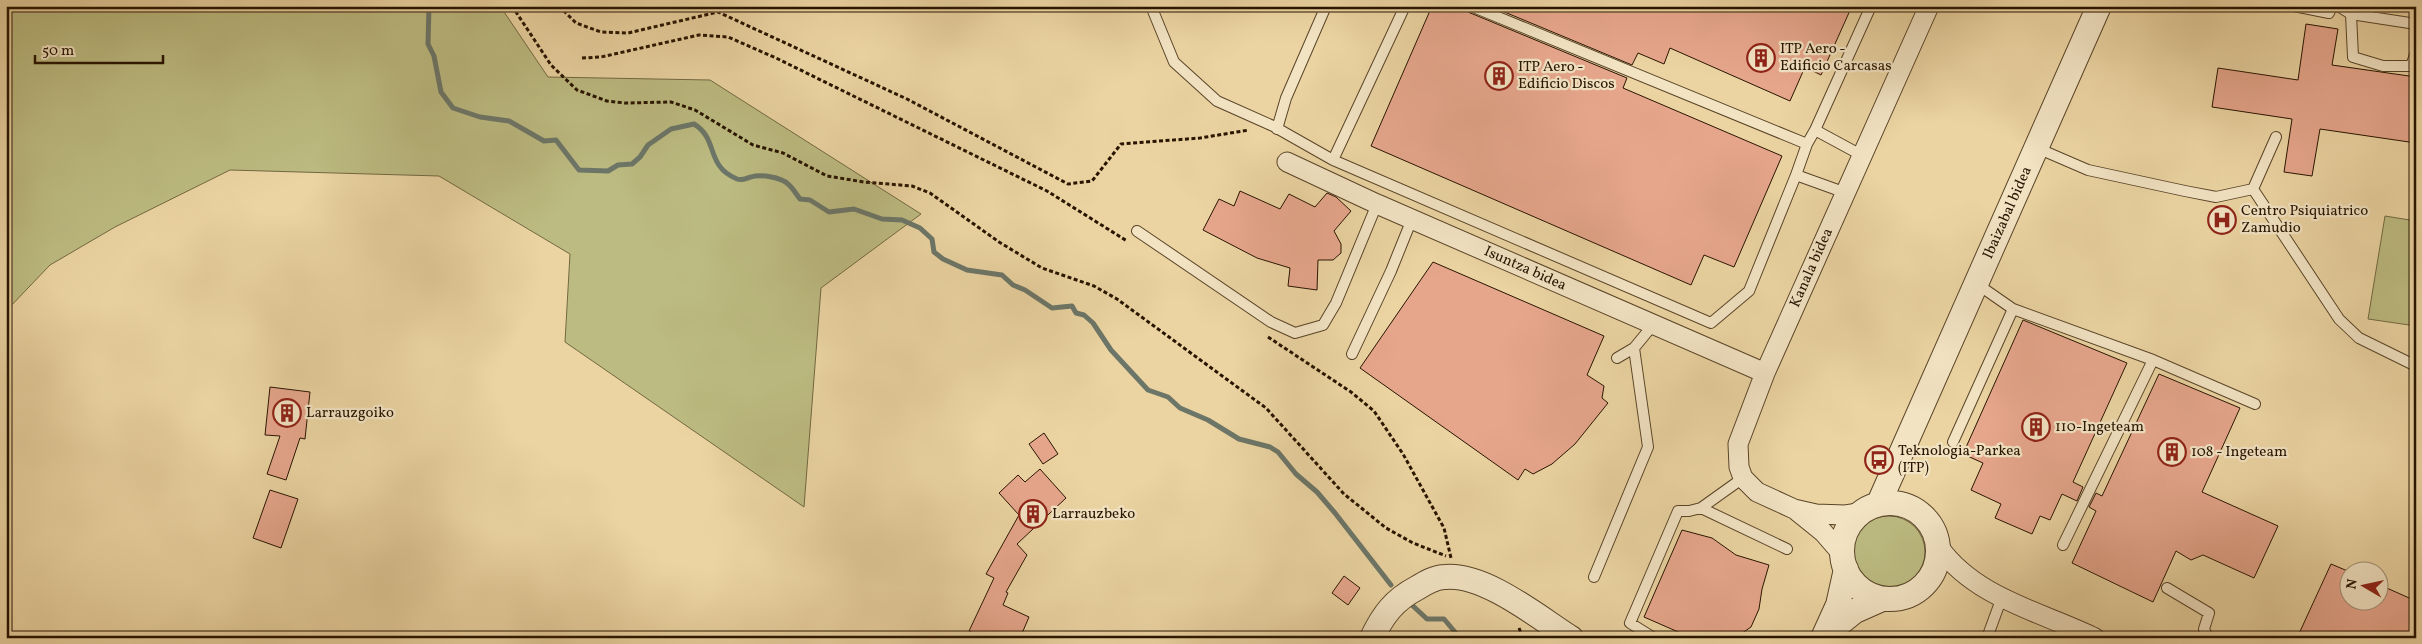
<svg xmlns="http://www.w3.org/2000/svg" width="2422" height="644" font-family="Vollkorn,serif">
<rect width="100%" height="100%" fill="#ebd4a2"/>
<filter id="stains"><feTurbulence type="fractalNoise" baseFrequency=".004" numOctaves="4"/><feColorMatrix values="0 0 0 0 .2 0 0 0 0 .09 0 0 0 0 .02 0 0 0 .5 -.17"/></filter>
<radialGradient id="worn" r=".72"><stop offset=".6" stop-color="#630" stop-opacity="0"/><stop offset="1" stop-color="#630" stop-opacity=".3"/></radialGradient>
<path fill="#bcbb81" stroke="#726840" d="M6,6H500L548,77L710,80L921,214L821,288L804,507L565,342L570,254L439,176L230,170L115,227L50,265L6,311Z
M2385,216L2416,221V326L2368,319Z
M1853 552a36 36 0 1 1 72 0a36 36 0 1 1-72 0Z"/>
<g fill="none" stroke-linecap="round" stroke-linejoin="round">
<path stroke="#6c7668" stroke-width="5" d="M429,6L428,44L434,56L441,92L453,108L480,117L509,121L544,141L556,140L579,170L608,171L618,165L632,164L640,157L648,145L671,129L694,124C719,139 705,166 737,179C743,181 746,178 751,177C760,174 781,177 788,184C793,188 796,194 800,199L810,200L829,212L854,209L882,219L902,220L920,228L932,239L934,252L943,259L967,270L1002,275L1013,285L1025,290L1052,308L1072,306L1076,313L1084,315L1093,323L1111,350L1148,390L1168,397L1180,408L1208,420L1239,439L1270,447L1278,452L1296,474L1317,492L1335,513L1391,585
M1413,606L1427,619H1444L1460,638"/>
</g>
<path fill="#e6a68c" stroke="#281400" d="M1432,6H1464L1468,12L1627,78L1623,88L1782,156L1734,267L1704,255L1691,285L1371,146Z
M1490,6H1852L1821,75L1805,67L1790,101L1670,48L1664,64L1638,53L1632,65Z
M2306,24L2338,29L2332,65L2416,77V143L2320,129L2312,176L2284,172L2292,119L2212,107L2218,68L2298,80Z
M1240,191L1280,209L1289,194L1315,207L1327,193L1336,197L1351,211L1334,231L1341,244V253L1333,260H1318L1317,290L1288,286L1290,268L1257,258L1203,230L1219,199L1234,206Z
M1433,262L1604,336L1587,375L1604,386L1602,398L1608,403L1575,444L1552,464L1533,474L1525,469L1518,480L1360,368Z
M2023,320L2127,363L2073,482L2083,487L2077,501L2062,494L2050,520L2040,516L2032,534L1995,518L2001,504L1971,490L1983,463L1963,454Z
M2159,374L2240,408L2202,492L2278,526L2254,578L2203,555L2191,560L2176,551L2153,602L2072,563L2096,511L2089,507L2096,493L2102,496Z
M270,387L310,392L305,439L300,438L286,480L267,474L280,436L265,435Z
M1044,433L1058,454L1043,464L1029,444Z
M1040,469L1066,498L1017,544L1027,555L1006,592L1008,593L1003,605L1029,617L1020,638H984L969,631L994,578L986,574L1019,515L999,493L1018,475L1025,482Z
M270,490L298,499L281,548L253,538Z
M1682,530L1712,538L1736,555L1769,565L1762,589L1759,609L1751,627L1735,638H1692L1644,617Z
M2331,564L2350,572V602H2380V585L2416,601V638H2297Z
M1344,576L1360,588L1348,605L1332,593Z"/>
<g fill="none" stroke-linecap="round" stroke-linejoin="round">
<defs>
<path id="service" d="M1151,6L1174,62L1217,101L1273,126L1333,160
M1405,6L1333,160L1711,323L1749,291L1796,175L1846,193
M1471,6L1807,144
M2294,6L2329,13L2332,6
M2338,6L2351,14L2416,24
M2351,14L2353,57L2383,66H2411L2416,52
M1277,129L1286,98L1326,6
M2037,148L2088,170L2185,191L2216,197L2253,189L2276,137
M1863,156L1815,130L1871,6
M1796,175L1807,144L1815,130
M2253,189L2339,319L2359,338L2416,366
M1137,231L1271,322L1295,333L1323,325L1336,303L1377,204
M1977,284L2013,309
M1352,354L1391,271L1412,219
M1617,358L1634,348
M1953,442L2013,309L2153,360L2255,404
M1743,478L1701,508L1787,549
M2063,545L2153,360
M1594,577L1648,447L1634,348L1653,325
M2167,588L2209,613L2204,629L2208,638
M1654,638L1630,623L1678,511H1689L1701,508
M1987,638L2002,597"/>
<path id="minor" d="M1287,162L1377,204L1765,373
M1797,511L1823,532L1842,554
M1859,513L1845,515L1816,514L1794,509L1757,492L1743,478L1739,467L1738,444L1765,373L1929,6
M1939,547C1975,598 2042,612 2095,638"/>
<path id="tertiary" d="M1842 551a48 48 0 1 1 96 0a48 48 0 1 1-96 0Z
M1879,503L2099,6
M1829,632L1855,611L1882,599
M1372,638C1383,615 1394,600 1417,588C1425,583 1435,577 1445,577C1484,573 1538,617 1571,638
M1823,638L1838,605L1846,569"/>
</defs>
<use href="#service" stroke="#594428" stroke-width="12"/>
<use href="#minor" stroke="#594428" stroke-width="21"/>
<use href="#tertiary" stroke="#594428" stroke-width="26"/>
<path stroke="#281400" stroke-width="3" stroke-dasharray="4 2.5" stroke-linecap="butt" d="M512,6L551,65L577,90L607,101L625,103L671,102L695,110L753,145L783,153L827,176L864,182L912,186L930,193L999,242L1042,268L1094,286L1117,299L1266,408L1344,494L1386,528L1413,543L1446,556
M559,6L576,23L601,32L628,33L718,12L907,99L1068,184L1092,181L1121,144L1200,138L1249,130
M582,58L601,57L699,35L728,37L776,58L1047,191L1127,241
M1268,337L1351,392L1374,411L1403,454L1444,528L1451,558
M1519,628L1523,638"/>
<use href="#service" stroke="#f2e3c3" stroke-width="10"/>
<use href="#minor" stroke="#f2e3c3" stroke-width="19"/>
<use href="#tertiary" stroke="#f2e3c3" stroke-width="24"/>
</g>
<defs>
<symbol id="building-ring" viewBox="-11 -11 22 22"><circle r="9.5" fill="#f2e3c3" stroke="#8f2418" stroke-width="1.5"/><path d="M-4-6H4V6H1V3H-1V6H-4ZM-2.5-4.3h1.7v1.8h-1.7ZM.8-4.3h1.7v1.8H.8ZM-2.5-1h1.7V.8h-1.7ZM.8-1h1.7V.8H.8Z" fill="#8f2418"/></symbol>
<symbol id="hospital-ring" viewBox="-11 -11 22 22"><circle r="9.5" fill="#f2e3c3" stroke="#8f2418" stroke-width="1.5"/><path d="M-5-5h3v3.5h4V-5h3V5h-3V1.5h-4V5h-3Z" fill="#8f2418"/></symbol>
<symbol id="bus-ring" viewBox="-11 -11 22 22"><circle r="9.5" fill="#f2e3c3" stroke="#8f2418" stroke-width="1.5"/><path d="M-5-6H5V4H4V6H2V4H-2V6H-4V4H-5ZM-3.5-4V0h7V-4ZM-3.5 1.2v1.5H-2V1.2ZM2 1.2v1.5H3.5V1.2Z" fill="#8f2418"/></symbol>
</defs>
<g fill-rule="evenodd">
<use href="#building-ring" x="1745" y="42" width="32" height="32"/>
<use href="#building-ring" x="1483" y="60" width="32" height="32"/>
<use href="#hospital-ring" x="2206" y="204" width="32" height="32"/>
<use href="#building-ring" x="271" y="397" width="32" height="32"/>
<use href="#building-ring" x="2020" y="411" width="32" height="32"/>
<use href="#building-ring" x="2156" y="436" width="32" height="32"/>
<use href="#bus-ring" x="1863" y="444" width="32" height="32"/>
<use href="#building-ring" x="1017" y="498" width="32" height="32"/>
</g>
<g text-anchor="middle" dominant-baseline="central" stroke-width="4.5" stroke-linejoin="round" paint-order="stroke">
<g font-size="15" fill="#281400" stroke="#f2e3c3" text-anchor="start">
<text x="1780" y="49">ITP Aero -<tspan x="1780" dy="17">Edificio Carcasas</tspan></text>
<text x="1518" y="67">ITP Aero -<tspan x="1518" dy="17">Edificio Discos</tspan></text>
<text x="2241" y="211">Centro Psiquiatrico<tspan x="2241" dy="17">Zamudio</tspan></text>
<text x="306" y="413">Larrauzgoiko</text>
<text x="2055" y="427">110-Ingeteam</text>
<text x="1898" y="451">Teknologia-Parkea<tspan x="1898" dy="17">(ITP)</tspan></text>
<text x="2191" y="452">108 - Ingeteam</text>
<text x="1052" y="514">Larrauzbeko</text>
</g>
<g font-size="15" fill="#281400" stroke="#f2e3c3">
<text transform="translate(2008 213) rotate(-66)">Ibaizabal bidea</text>
<text transform="translate(1812 268) rotate(-66)">Kanala bidea</text>
<text transform="translate(1525 269) rotate(24)">Isuntza bidea</text>
</g>
</g>
<rect width="2422" height="644" fill="none" stroke="#ebd4a2" stroke-width="25"/>
<rect x="8" y="8" width="2407" height="629" fill="none" stroke="#281400" stroke-width="2.5"/>
<rect x="12" y="12" width="2397" height="619" fill="none" stroke="#281400"/>
<g transform="translate(2364 586) rotate(279)"><circle r="24" fill="#f2e3c3" stroke="#a19075"/>
<path d="M0-4L9 19L0 12L-9 19Z" fill="#8f2418"/>
<text y="-8" font-size="14" font-weight="bold" text-anchor="middle" fill="#281400">N</text>
</g>
<path d="M35 55v8h128v-8" fill="none" stroke="#281400" stroke-width="2.5"/>
<text x="42" y="55" font-size="15" fill="#281400" stroke="#f2e3c3" stroke-width="4" paint-order="stroke">50 m</text>
<rect width="100%" height="100%" filter="url(#stains)"/>
<rect width="100%" height="100%" fill="url(#worn)"/>
</svg>
